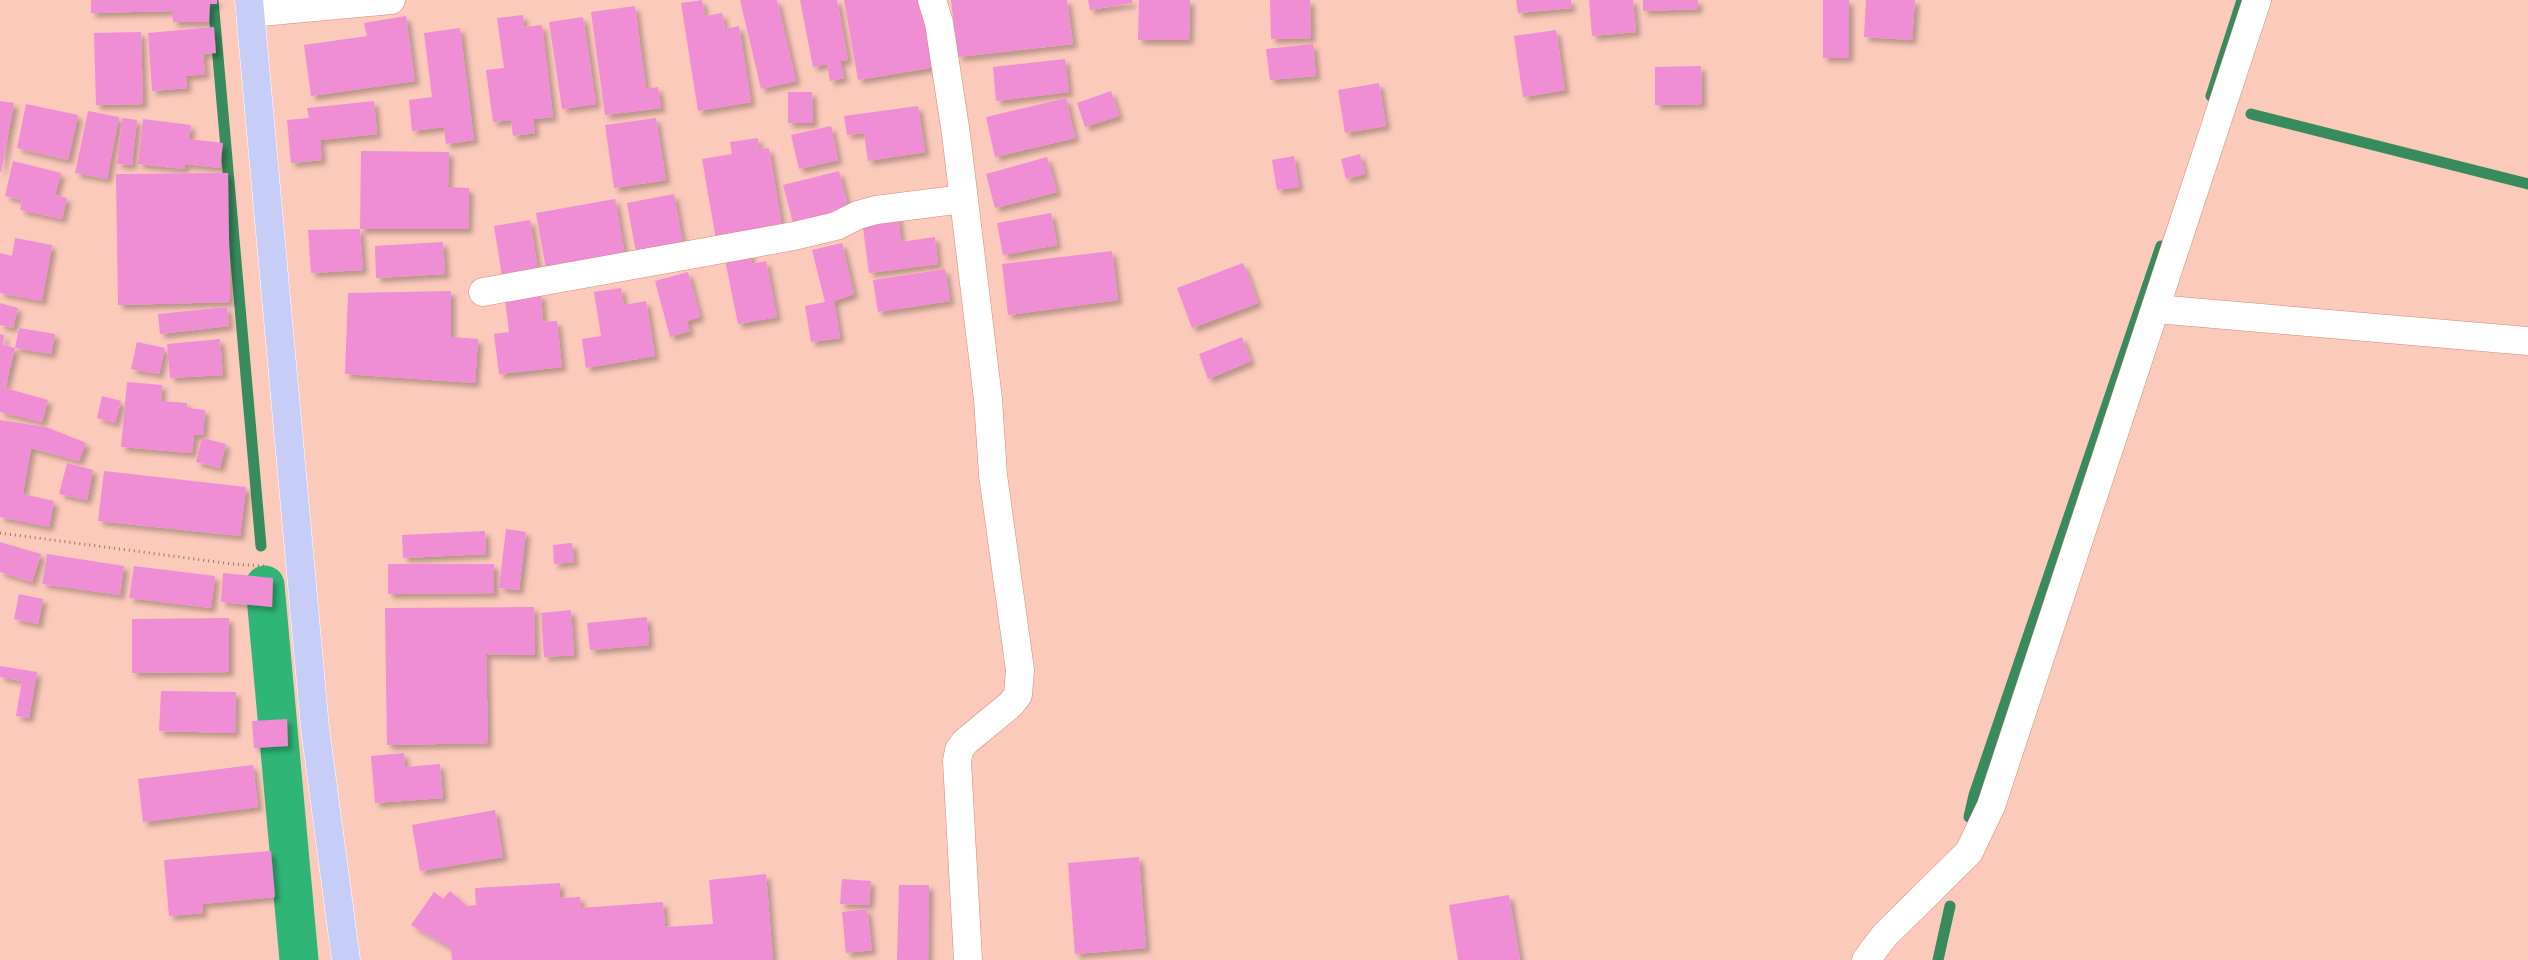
<svg xmlns="http://www.w3.org/2000/svg" width="2528" height="960" font-family="Barlow,sans-serif">
<defs>
<filter id="shadow"><feDropShadow dx="4.5" dy="4.5" stdDeviation="2.5" flood-color="#0004"/></filter>
</defs>
<rect width="100%" height="100%" fill="#fccabb"/>
<g fill="none" stroke-linecap="round" stroke-linejoin="round">
<path stroke="#378b5c" stroke-width="11" d="M213,0L261,546
M2211,96L2242,0
M2251,114L2528,184
M1969,817L1974,795L2161,246
M1938,960L1950,906"/>
<path stroke="#2fb575" stroke-width="39" d="M265,585L299,960"/>
</g>
<path fill="#ef8dd5" filter="url(#shadow)" d="M91,0H217V4H210L209,22H173L172,11L91,13Z
M702,0L705,16L722,13L725,29L739,26L751,102L698,111L681,3Z
M740,0H777L796,81L761,89Z
M800,0H837L848,60L840,61L844,78L830,81L827,64L813,67Z
M844,0H923L935,67L858,80Z
M951,0H1067L1073,44L958,57Z
M1088,0H1132V3L1090,10Z
M1139,0H1190L1189,40H1138Z
M1270,0H1310L1311,38L1271,39Z
M1516,0H1571V8L1518,13Z
M1589,0H1633L1636,32L1592,36Z
M1643,0H1698V9L1643,11Z
M1823,0H1849V58H1823Z
M1866,0H1915L1912,40L1864,37Z
M635,6L646,89L658,87L661,108L605,115L591,12Z
M523,15L524,27L542,25L553,117L533,119L535,133L513,136L511,120L493,122L486,70L504,68L497,18Z
M406,16L415,81L311,96L304,45L367,36L364,23Z
M583,17L596,104L562,109L549,22Z
M214,27L216,53L203,54L205,74L186,76L187,88L152,91L148,33Z
M460,28L474,140L446,144L444,127L412,131L409,100L432,97L424,33Z
M1556,30L1565,90L1523,97L1514,36Z
M141,32L143,104L96,105L94,33Z
M1313,44L1316,76L1270,80L1266,49Z
M1065,59L1069,92L996,101L993,67Z
M1701,66L1702,104L1655,105V67Z
M1379,83L1386,126L1345,133L1338,90Z
M1111,91L1119,116L1085,127L1077,103Z
M788,92H812L813,123H788Z
M1066,98L1075,138L995,157L986,117Z
M0,101L14,103L1,172H0Z
M374,101L377,134L320,140L322,160L291,163L287,120L309,118L307,108Z
M26,104L78,115L68,160L17,148Z
M918,106L925,152L868,161L864,133L847,135L844,116Z
M88,111L119,117L107,179L75,173Z
M122,118L137,120L132,165L117,164Z
M656,118L666,180L614,188L605,125Z
M143,119L191,125L189,139L223,143L220,168L185,164L184,169L138,164Z
M831,126L838,160L799,169L791,135Z
M758,138L759,149L769,148L783,233L717,245L702,159L732,154L730,142Z
M361,151L449,152L448,187L469,188L468,229H360Z
M1360,154L1365,174L1346,179L1341,159Z
M1294,156L1299,187L1277,190L1272,160Z
M1047,157L1057,192L995,208L986,174Z
M13,161L61,173L55,195L67,198L62,219L20,210L22,200L5,196Z
M839,171L850,215L795,230L783,185Z
M228,173L230,302L118,305L116,174Z
M674,194L684,249L637,258L627,203Z
M615,199L626,261L547,275L536,213Z
M1051,213L1057,245L1003,255L997,223Z
M898,216L901,242L935,237L938,264L869,273L862,220Z
M530,220L539,277L503,282L494,226Z
M360,229L363,270L311,273L308,230Z
M15,238L52,245L42,301L0,293V253L12,256Z
M443,242L445,274L376,278L375,246Z
M842,243L854,294L834,301L840,338L811,342L805,306L825,302L812,250Z
M749,250L752,264L766,261L777,317L738,324L724,255Z
M1112,251L1118,300L1008,315L1002,264Z
M1243,263L1258,303L1192,328L1177,288Z
M945,269L950,301L878,312L873,280Z
M688,272L700,317L687,321L690,331L670,337L655,281Z
M621,288L624,305L646,301L655,356L586,368L582,339L601,336L594,292Z
M451,291V337L478,339L475,383L345,374L348,293Z
M541,294L543,322L557,321L562,367L499,374L494,334L509,332L505,299Z
M0,303L18,308L13,328L0,325Z
M227,307L229,326L160,334L158,314Z
M19,328L55,334L51,354L15,348Z
M0,334L4,335L3,345L15,348L5,388L48,400L42,422L0,412Z
M1242,337L1251,361L1208,379L1199,354Z
M220,339L223,375L170,378L167,344Z
M137,342L165,348L159,374L131,369Z
M127,382L162,385L161,401L187,403V408L205,410L203,435H194L192,453L121,447Z
M102,396L121,401L115,423L97,418Z
M0,420L46,427L86,443L79,461L31,448L23,494L54,501L49,527L0,517Z
M202,438L226,444L220,468L196,462Z
M67,463L93,470L87,500L59,494Z
M104,471L246,487L240,536L98,521Z
M506,529L526,532L519,590L499,588Z
M485,531L486,554L403,558L402,535Z
M0,542L41,554L32,582L0,572Z
M572,543L574,562L554,564L553,545Z
M47,554L124,566L120,595L42,584Z
M388,564H494V593L388,594Z
M134,566L215,576L211,608L129,598Z
M223,573L273,578L272,607L221,602Z
M19,594L43,599L38,624L14,619Z
M534,607L535,655L486,654L488,743L387,745L385,608Z
M571,610L574,655L544,657L541,613Z
M647,617L649,645L590,650L587,623Z
M229,618V672L132,673V619Z
M0,666L37,672L29,718L16,716L22,681L0,677Z
M161,691L236,692L235,733L159,731Z
M287,719L288,746L254,748L252,721Z
M404,753L405,767L440,764L443,798L375,803L371,756Z
M253,765L258,807L143,822L138,779Z
M495,810L503,857L420,871L412,825Z
M271,851L275,897L202,904L203,913L169,916L164,860Z
M1139,857L1146,948L1075,954L1068,863Z
M766,874L773,960H452L451,948L411,925L434,892L443,899L450,891L467,906L476,905L475,888L560,883V898L580,897L581,908L663,902L665,927L713,924L709,880Z
M842,879L871,881L869,905L840,904Z
M899,885H929L928,960H897Z
M1509,895L1520,960H1458L1449,905Z
M867,909L872,950L846,953L842,912Z"/>
<g fill="none" stroke-linecap="round" stroke-linejoin="round">
<defs>
<path id="minor" d="M932,0L939,23L956,134L988,399L993,475L1020,670L1018,695L1011,704L965,742L959,750L957,761L968,960
M250,13L391,0
M483,292L794,236L836,226L858,215L876,210L963,199
M2156,309L2528,341
M1866,960L1885,935L1969,852L1991,806L2257,0"/>
<path id="major" d="M249,0L315,728L346,960"/>
</defs>
<use href="#minor" stroke="#d78972" stroke-width="29"/>
<use href="#major" stroke="#fff" stroke-width="29"/>
<path stroke="#9e766a" stroke-width="3" stroke-dasharray="1 4" stroke-linecap="butt" d="M0,533L232,564L266,566"/>
<use href="#minor" stroke="#fff" stroke-width="28"/>
<use href="#major" stroke="#c6cdf7" stroke-width="28"/>
</g>
</svg>
